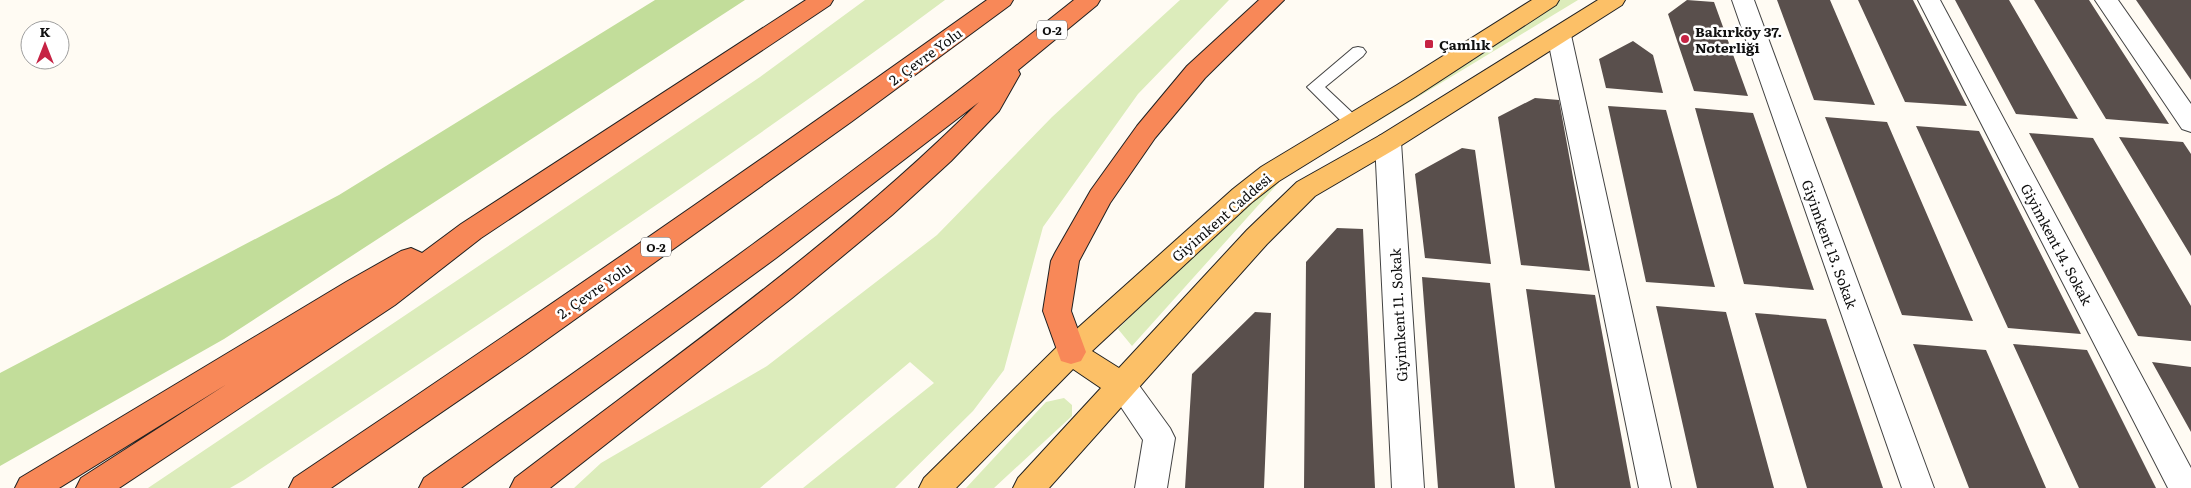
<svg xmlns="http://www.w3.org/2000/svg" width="2191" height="488" font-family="Literata,serif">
<rect width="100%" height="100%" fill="#fffbf3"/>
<path fill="#dcecbb" d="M865,0H945C718,169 480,323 244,480L230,488H148L760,77Z
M1180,0H1229L1138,94L1043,227L1004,370L973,411L895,488H803L934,383L910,362L760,488H574L601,463L767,366L937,235L1052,117Z
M1558,0H1578L1281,180L1132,346L1118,329L1272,173Z
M1064,398L1072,405V416L994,488H966L1046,402Z"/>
<path fill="#c2dd9a" d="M655,0H745L224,339L0,466V373L339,195Z"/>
<path fill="#594f4c" d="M1687,0L1714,2L1748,96L1694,91L1668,14Z
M1777,0H1830L1875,105L1814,100Z
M1858,0H1913L1967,106L1905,102Z
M1955,0H2009L2078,119L2016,114Z
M2034,0H2089L2169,124L2106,119Z
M2136,0H2191V80Z
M1633,41L1653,55L1663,93L1606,88L1599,59Z
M1535,98L1559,100L1590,271L1521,265L1498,117Z
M1608,106L1666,110L1715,287L1646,282Z
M1695,108L1753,113L1814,290L1744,284Z
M1825,117L1887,122L1973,321L1902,315Z
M1916,126L1979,131L2081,334L2008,328Z
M2029,133L2093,138L2191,306V341L2138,336Z
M2119,137L2183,142L2191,154V256Z
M1462,148L1475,150L1491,264L1425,258L1415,174Z
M1337,228L1363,229L1375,488H1304L1306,262Z
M1422,277L1490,283L1515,488H1438Z
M1526,289L1595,295L1631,488H1555Z
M1656,306L1726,312L1774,488H1697Z
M1255,312L1271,313L1264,488H1185L1192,374Z
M1755,313L1826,319L1883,488H1807Z
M1913,344L1986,350L2046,488H1969Z
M2013,344L2087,350L2156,488H2079Z
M2152,362L2191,367V432Z"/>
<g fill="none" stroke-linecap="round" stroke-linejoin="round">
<defs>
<path id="service" d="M1358,47L1363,48L1366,52L1363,56L1325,87L1359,119L1361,123L1359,127L1353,129L1347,127L1307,87L1353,48Z"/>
<path id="minor" d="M1732,0H1754L1934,488H1902Z
M1918,0H1940L2191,468V488H2168Z
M2095,0H2118L2191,104V132L2182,129Z
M1559,27L1567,30L1571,35L1671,488H1639L1547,35L1551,30Z
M1388,133L1397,136L1401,142L1424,488H1392L1375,142L1379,136Z
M1122,373L1133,377L1170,428L1175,438L1167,488H1135L1143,440L1107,386L1111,377Z"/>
<path id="primary" d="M1532,0H1559L1556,5L1415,97L1279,181L1251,203L1092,351L1119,368L1247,230L1297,182L1379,136L1598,0H1625L1622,5L1397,148L1315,196L1267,244L1049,488H1013L1018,478L1101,388L1073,369L956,488H919L924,478L1061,343L1233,189L1261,167L1397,85Z"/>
<path id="motorway" d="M806,0H833L830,5L481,238L395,305L119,488H76L81,478L227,384L59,488H15L20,478L346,282L401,251L411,248L422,253L461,224Z
M987,0H1013L1010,5L851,122L525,355L331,488H289L294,478C527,322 758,163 987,0Z
M1074,0H1100L1097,5L1018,70L1020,74L999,111L951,161L892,215L792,298L550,488H510L515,478C673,357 838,243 979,102L776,258L461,488H419L424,478C645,324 864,168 1074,0Z
M1259,0H1284L1205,78L1155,138L1110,203L1079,261L1071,311L1086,352L1081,361L1071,364L1061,361L1043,311L1051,261L1055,253L1091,190L1137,126L1187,66Z"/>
</defs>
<use href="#service" stroke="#434343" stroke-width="2"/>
<use href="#minor" stroke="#434343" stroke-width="2"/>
<use href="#primary" stroke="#212121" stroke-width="2"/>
<use href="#motorway" stroke="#212121" stroke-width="2"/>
<use href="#service" fill="#fff" fill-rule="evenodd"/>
<use href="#minor" fill="#fff" fill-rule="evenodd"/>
<use href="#primary" fill="#fcc067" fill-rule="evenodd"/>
<use href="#motorway" fill="#f88858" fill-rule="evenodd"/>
</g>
<g fill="#c62344" stroke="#fff" stroke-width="2">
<circle cx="1685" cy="39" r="5"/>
<rect x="1424" y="39" width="10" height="10" rx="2.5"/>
</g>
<g text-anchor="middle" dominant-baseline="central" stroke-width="5" stroke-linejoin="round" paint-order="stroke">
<g fill="#fff" stroke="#585858" stroke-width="1">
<rect x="1037" y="20.5" width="30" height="19" rx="4"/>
<rect x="641" y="237.5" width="30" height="19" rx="4"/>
</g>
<g font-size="12" font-weight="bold" fill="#101010">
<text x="1052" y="30">O-2</text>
<text x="656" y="247">O-2</text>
</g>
<g font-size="14" font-weight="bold" fill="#101010" stroke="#fff" text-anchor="start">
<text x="1695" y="31">Bakırköy 37.<tspan x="1695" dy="16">Noterliği</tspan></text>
<text x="1439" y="44">Çamlık</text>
</g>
<g font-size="14" fill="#101010" stroke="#fff">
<text transform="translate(925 56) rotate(-36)">2. Çevre Yolu</text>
<text transform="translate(1221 217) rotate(-41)">Giyimkent Caddesi</text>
<text transform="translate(1830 244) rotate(70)">Giyimkent 13. Sokak</text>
<text transform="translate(2057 244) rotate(62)">Giyimkent 14. Sokak</text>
<text transform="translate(594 290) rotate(-35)">2. Çevre Yolu</text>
<text transform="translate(1398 315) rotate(-93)">Giyimkent 11. Sokak</text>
</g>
</g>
<g transform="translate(45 45)"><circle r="24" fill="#ffffff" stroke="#9f9f9f"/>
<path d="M0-4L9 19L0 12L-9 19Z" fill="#c62344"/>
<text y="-8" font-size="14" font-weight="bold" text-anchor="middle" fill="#101010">K</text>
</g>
</svg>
